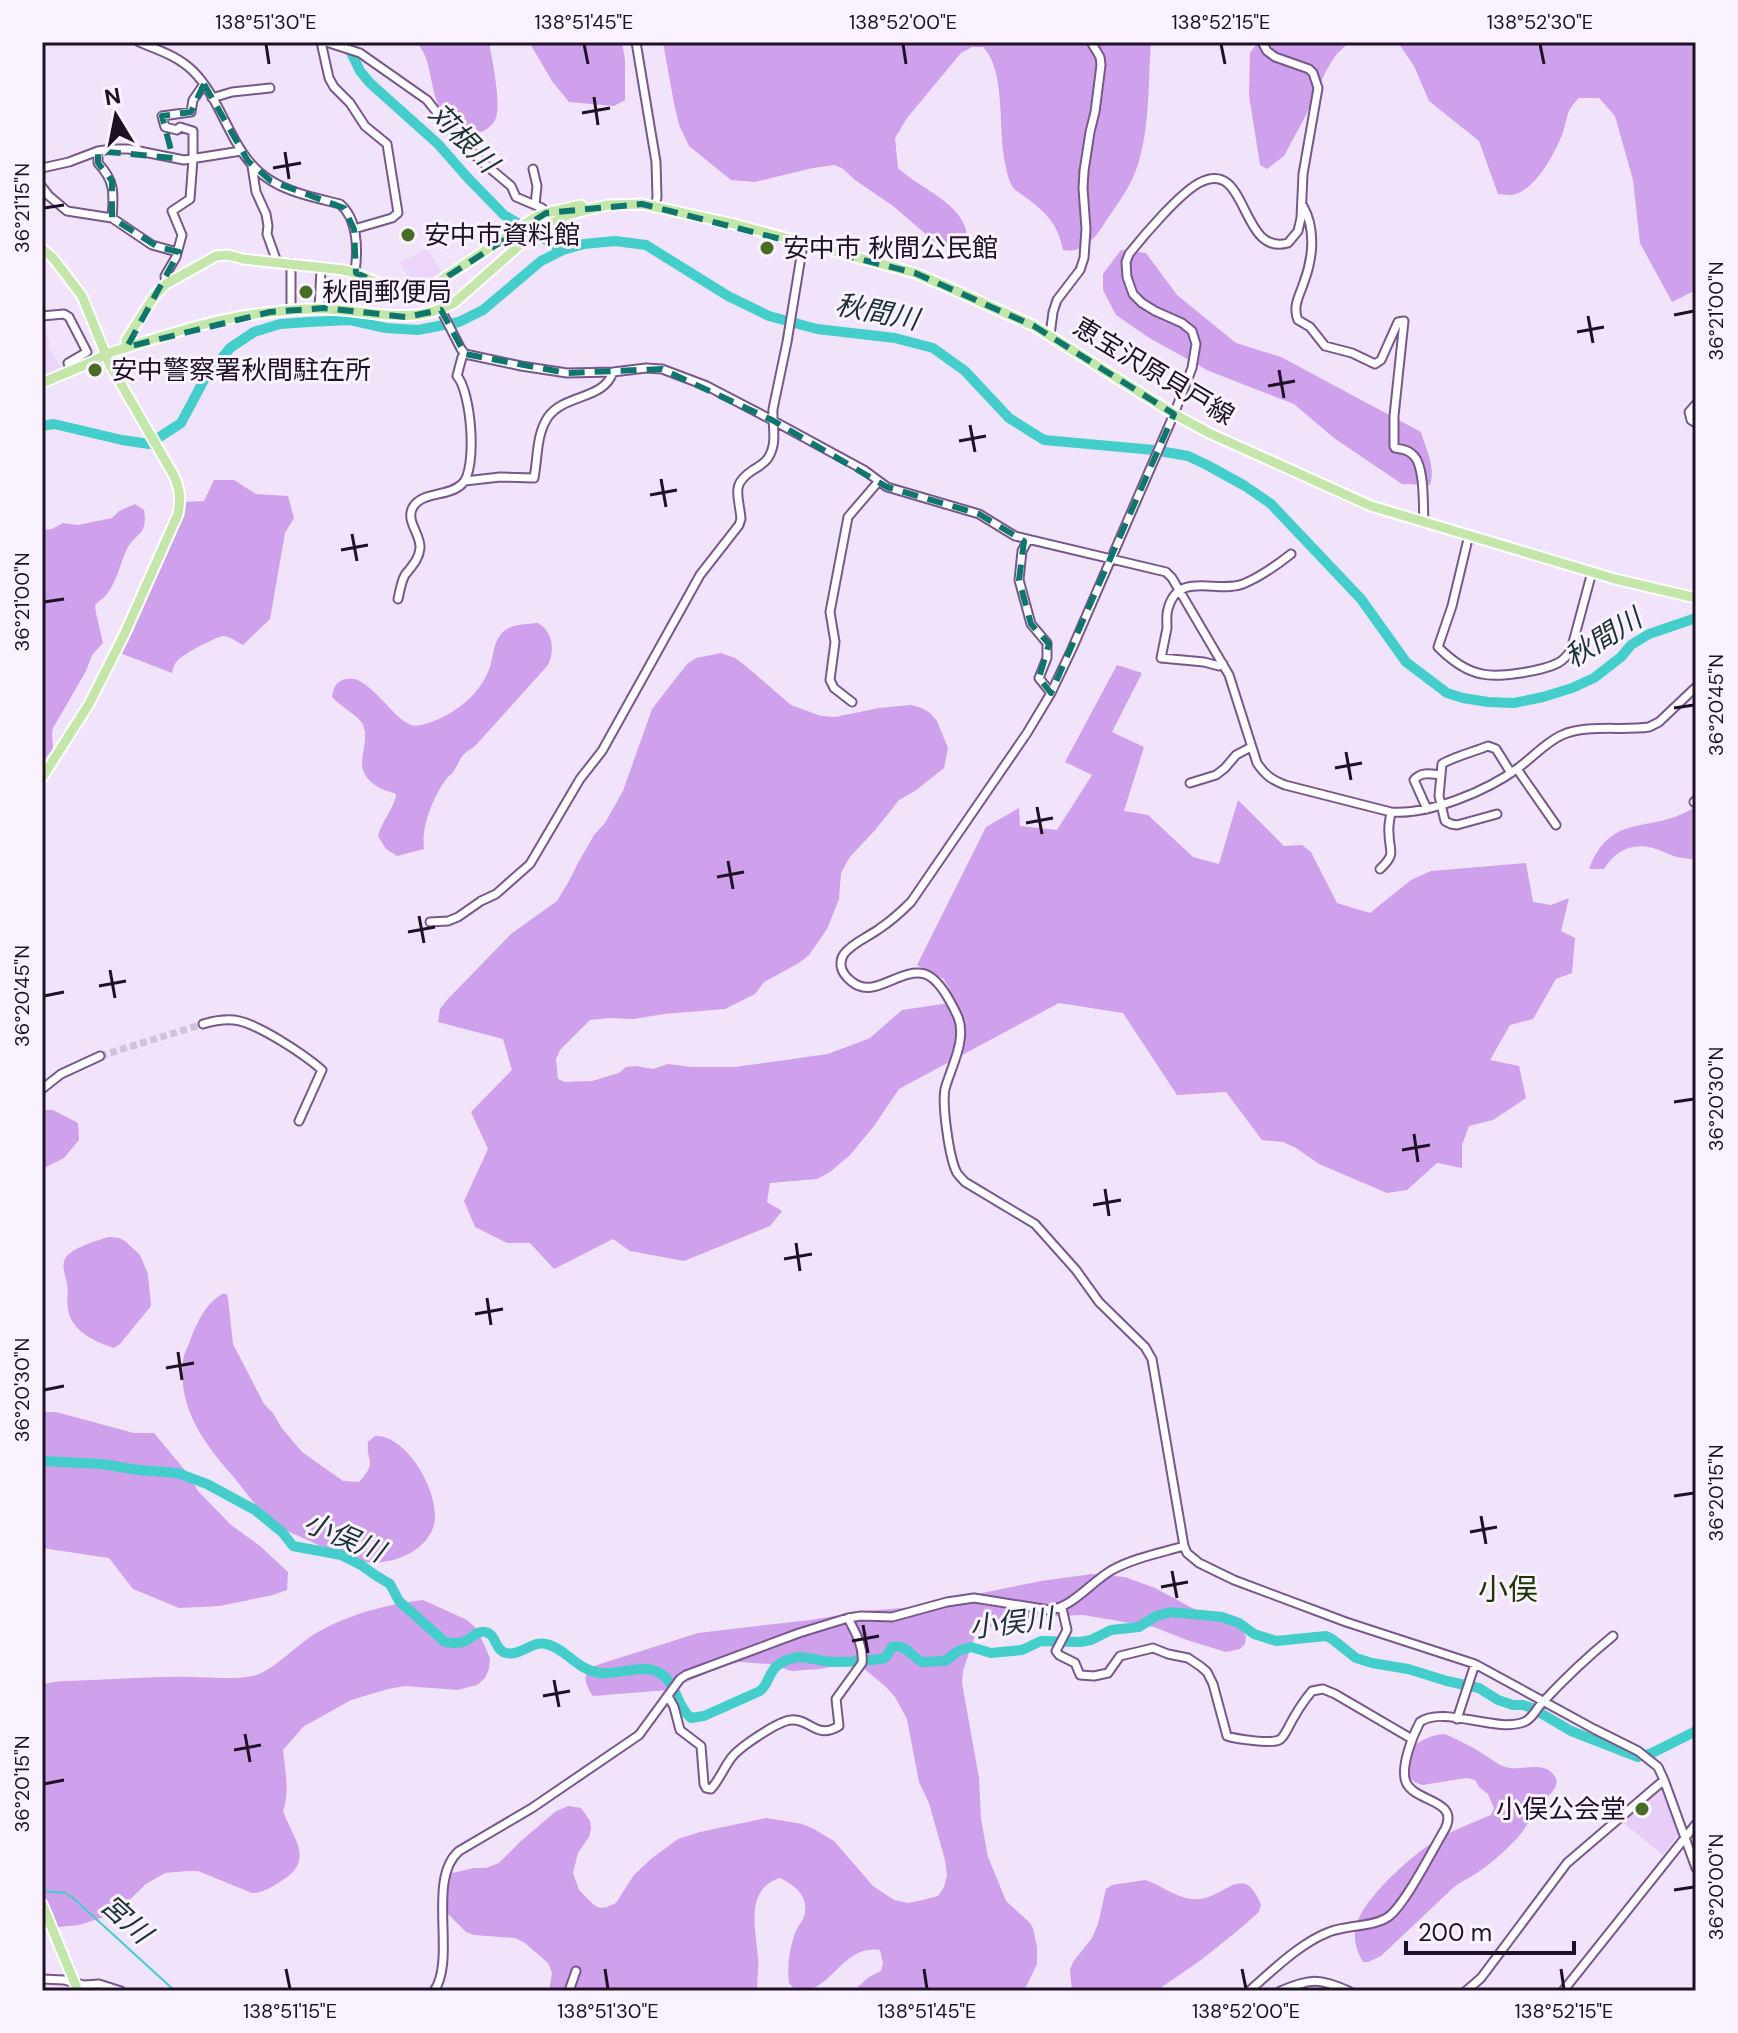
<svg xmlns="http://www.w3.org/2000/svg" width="1738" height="2033" font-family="'DM Sans','Noto Sans JP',sans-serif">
<rect width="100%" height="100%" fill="#f1e3fa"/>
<path fill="#ecd4fa" d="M427,249L444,275L424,288L415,290L400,263Z
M42,325L50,342L48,347L61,368L60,370L42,378Z"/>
<path fill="#e8cdf8" d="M1661,1786L1663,1787L1680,1832L1663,1855L1621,1821Z"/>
<path fill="#cfa0eb" d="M416,42H489C492,59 503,109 494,122C478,144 454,127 442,111C428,90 434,60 416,42Z
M529,42H622L625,60V100L614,106L569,102L552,81Z
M663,42H1151C1148,81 1150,123 1139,161C1133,183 1119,202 1106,221C1096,237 1084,254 1063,250C1058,224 1046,212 1025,197C1022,194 1018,192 1015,190C1010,185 1007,174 1006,167C997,134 1007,71 983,47H972L961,53L907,118L895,138L898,168C921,190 972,206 967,245L959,250L942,248L893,206L855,180L842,168L834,165L813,168L755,182L731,180L689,146L679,125L673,98Z
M1258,42H1349L1335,56L1326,71L1306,115L1284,156L1267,169L1260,165L1249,95L1250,53Z
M1395,42H1696V290L1672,302L1640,243L1633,180L1615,116L1599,98H1579C1566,111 1568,116 1563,132C1556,152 1534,193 1511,195C1507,195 1502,194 1498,194L1479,141L1429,101L1414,66L1399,44Z
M1121,250L1146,253L1177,295L1236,343L1281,357L1421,432C1426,450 1436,467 1430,485L1402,484L1334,438L1294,404L1209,371L1151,339L1116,315L1103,290V274Z
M214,480H234L256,494L288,496L294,518L285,533L270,619L243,645C237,642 231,637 224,636C219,635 181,655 177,661C174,664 173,669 172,673L120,653L185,502L204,501Z
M135,504L144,510C148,536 136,532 127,549C120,563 118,578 109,591C106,597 100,600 95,605L96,613L103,643L92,655L86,671L53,728L52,734L53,748L42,764V530L52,529L63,523L78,525L112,518L119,511Z
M538,623C553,632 555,650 548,665L475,746C462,754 462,756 455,769C452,774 451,774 447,778C433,797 421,826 424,849L397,856L386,849L378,836C382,821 396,805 396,794C390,791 384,791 378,787C346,768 374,745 362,723C357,715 340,706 332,697C333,688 336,681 346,679C367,673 390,715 409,724C412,726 418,726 421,725C451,718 480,696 490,667C494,653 494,637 507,629C516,624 528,624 538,623Z
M721,653L735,658L747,667L791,705L821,716L835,717L879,708L911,705L922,708L930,713L937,721L948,748L944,768L915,791L899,800L876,829L849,858L841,873L839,899L827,929L809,955L799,963L764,982L755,994L725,1009L664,1014L634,1019L609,1018L590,1020L560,1050L556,1059L558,1079L565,1082L592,1081L619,1073L626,1067L636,1066L653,1069L668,1064L691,1067H735L828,1054L870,1038L902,1010L956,1002L944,979L917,965L986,827L1019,808L1020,826L1057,830L1092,775L1065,762L1117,665L1142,673L1112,732L1144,747L1124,811L1148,815L1193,857L1219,864L1238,800L1284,846L1302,845L1311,852L1337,903L1370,913L1411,880L1431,871L1526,863L1533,902L1551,905L1569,898L1561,931L1575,938L1572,973L1556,979L1533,1019L1510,1025L1490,1060L1519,1066L1526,1098L1493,1120L1469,1126L1462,1145V1168L1437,1163L1407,1190L1387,1193L1319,1164L1296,1148L1283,1142L1262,1140L1226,1092L1177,1095L1123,1013L1059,1003L899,1089L874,1126L850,1155L830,1172L817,1179L770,1183L767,1202L782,1211L770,1226L684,1261L630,1251L613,1239L554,1269L530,1243H507L475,1227L464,1201L488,1149L471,1112L512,1070L503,1039L438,1022L440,1009L446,1001L511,934L557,901L569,881L579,861L594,835L605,823L623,791L652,709L687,664L696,658Z
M1696,806V860C1690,859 1683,858 1677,857C1669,855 1661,850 1653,848C1632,842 1615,851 1604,869H1589C1612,809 1653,836 1696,806Z
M42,1110H53L78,1123L79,1140L64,1158L42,1169Z
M109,1237L119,1238L125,1241L140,1255L148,1274L151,1306L120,1344L114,1348C95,1342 71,1331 68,1309C66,1301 69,1293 67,1284C66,1276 61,1267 65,1259C70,1248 98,1240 109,1237Z
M222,1294H227L228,1299L233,1344L264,1404L273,1413L281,1427L302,1452L343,1481L359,1482C378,1461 366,1463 368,1442L375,1436C408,1434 444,1499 433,1528C423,1555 386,1566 361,1562C343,1560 326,1549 310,1541C299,1536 287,1532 277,1525C258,1511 247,1493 232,1475C203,1442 178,1408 183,1361C184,1353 189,1345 191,1338C198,1320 206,1304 222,1294Z
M42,1412H56L134,1433H154L188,1474L198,1491L231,1525L260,1546L288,1572L287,1590L273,1595L220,1606L179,1608L133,1589L109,1558L42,1548Z
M1092,1574L1125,1577L1155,1588L1194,1609L1234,1626L1243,1631L1246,1637L1245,1644L1240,1649L1226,1652L1187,1640L1154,1627L1083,1615L1041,1617L1012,1622L981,1629L974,1638L963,1671L962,1683L979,1778L981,1819L988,1857L1006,1901L1029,1922L1033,1928L1037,1947V1964L1024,1991H853L869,1977L881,1971L883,1963L880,1950C840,1944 832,1996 795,1990L789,1983C787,1965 789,1950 795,1933C797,1927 802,1922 804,1917C810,1897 795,1885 780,1878C744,1889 756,1930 758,1958C759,1969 757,1980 757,1991H549L552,1973L548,1963L525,1943L515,1938L474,1935L466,1932L440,1906L438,1890L440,1882L448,1874L474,1868H486L499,1863L521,1841L555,1812L568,1806L581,1808L590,1821L591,1828L589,1837L578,1853L573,1873L579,1890L594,1905L600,1908L607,1907L616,1903L634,1875L651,1859L678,1839L700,1832L766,1818L802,1824L814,1829L834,1841L873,1886L894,1900L908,1903L923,1900L938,1896L944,1887L947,1875L945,1860L929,1803L919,1782L907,1719L895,1697L886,1687L861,1666L852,1663L819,1669L792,1671L769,1664L739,1662L725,1665L668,1690L593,1696C584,1683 581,1671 597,1665L698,1633L810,1620L866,1611L925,1606L949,1598L977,1594L1041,1581Z
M423,1600L467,1620L477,1629L490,1658L489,1669L485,1678L477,1685L458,1690L405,1686L388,1689L351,1700L303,1727L283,1750C285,1771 290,1791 283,1811C293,1839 316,1860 281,1881C273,1887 262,1893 252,1893L198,1871H187L165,1873L146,1884L116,1913L79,1925L59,1927L42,1921V1686L44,1684C60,1680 75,1681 92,1680C125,1679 158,1676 191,1677C211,1677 232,1680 252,1676C272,1673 299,1642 318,1632C350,1614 387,1604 423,1600Z
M1445,1734C1457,1740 1472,1746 1483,1754C1492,1759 1500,1767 1510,1768C1523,1770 1542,1762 1552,1773C1566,1786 1544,1798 1537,1807C1532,1814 1529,1822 1525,1828C1517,1841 1488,1867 1475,1874C1467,1879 1461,1882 1454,1887L1381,1956L1368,1962H1363C1358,1953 1354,1943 1355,1933C1355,1904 1416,1851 1440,1838C1456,1829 1474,1822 1491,1815L1494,1808L1488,1794L1479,1787L1475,1780L1467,1778L1422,1785C1402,1779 1406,1765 1410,1749C1421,1740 1431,1735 1445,1734Z
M1145,1880C1162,1885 1179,1901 1199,1899C1226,1897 1244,1861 1261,1905L1259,1912L1236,1932L1201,1960L1156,1991H1072L1070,1970L1073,1962L1092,1938L1098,1924L1106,1889L1112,1885Z"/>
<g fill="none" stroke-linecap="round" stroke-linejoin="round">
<path stroke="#44cecb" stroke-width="2" d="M42,1891L65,1893L72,1897L175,1991"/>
<path stroke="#44cecb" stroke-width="10" d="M346,42L360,71L370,83L438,144L467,177L504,215L563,250
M42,426L54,424L122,440L149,444L181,423L204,380L230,348L254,332L280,324L309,322L350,320L386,328L418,330L459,322L483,310L541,261L563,250L584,244L615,241L646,245L728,296L769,316L817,329L895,338L933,348L965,371L1009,418L1044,440L1154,450L1188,456L1207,465L1245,486L1271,504L1361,599L1406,662L1447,693L1463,698L1488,702L1514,703L1543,697L1572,688L1594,678L1621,657L1631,645L1649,634L1696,618
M42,1461L102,1464L138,1470L177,1473L207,1484L255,1510L282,1532L293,1546L341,1555L361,1565L375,1575L390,1584L399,1601L445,1642C451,1643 457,1644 463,1642C471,1640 477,1630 485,1632C497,1634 494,1650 506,1653C520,1657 532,1640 546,1644C566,1648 576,1670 600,1673C619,1675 644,1663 660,1673C678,1685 676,1706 691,1718L704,1716L760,1691C769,1684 769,1671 778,1665C800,1650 812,1661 834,1662C850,1662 869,1661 885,1658L892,1647C907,1644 911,1656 922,1662L945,1661L958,1651L971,1647L991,1653L1022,1650L1041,1641L1080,1642L1091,1640L1111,1630L1139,1627L1156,1616L1171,1612L1222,1617L1239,1623L1254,1634L1276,1641L1326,1636L1332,1639L1356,1658L1372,1663L1408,1669L1447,1681L1479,1688L1498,1700L1513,1705H1523L1532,1708L1571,1731L1638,1757L1652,1753L1696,1731"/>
<path stroke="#d1c4da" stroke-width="7" stroke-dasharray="7 3.5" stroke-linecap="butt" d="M100,1056L203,1024"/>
<defs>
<path id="minor" d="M139,42C158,50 178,56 193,71C225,103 230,155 270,180C290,193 317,198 340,204C358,219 358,250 355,272
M321,42L329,78L334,87L350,103L365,126L387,144L398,213L392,218L354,229
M326,42L360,53L427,100L454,134L480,160L511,186L516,197L542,208L546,213
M636,42L656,162L657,197L655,207
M1262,42L1267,51L1275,57L1309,69L1313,73L1318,88L1303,174L1301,218L1298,231L1288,243C1239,257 1249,156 1199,183C1179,194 1144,235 1129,254L1126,262L1127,277L1133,294L1142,303L1155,311L1182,323L1192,331L1196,344L1192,368L1174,414L1072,649L1051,693L1027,733L911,902C901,912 891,921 879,929C868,937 852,943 844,954C841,958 841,961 841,966C842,972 846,977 851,981C874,1001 899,967 925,974C940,979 952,1004 958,1017C967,1040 951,1067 945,1089C942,1105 949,1158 957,1173C960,1177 961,1178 965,1182L1035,1224L1076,1270L1099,1302L1145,1347L1152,1359L1184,1546L1187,1553L1199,1563L1234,1580L1346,1622L1475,1664L1594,1729L1638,1751L1658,1767L1664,1780L1696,1868
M212,98L232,92L270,88
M98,151V163C115,181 114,193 112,218
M252,166L256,192L266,214L268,226L267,234L277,262
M42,168L69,162L98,151L112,149H129L184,160L241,151
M533,169L537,186L535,205
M42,187L49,196L67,211L112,218L152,245L177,252
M1303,206C1316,229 1313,258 1304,282C1300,295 1292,306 1298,320L1310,327L1325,346L1352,353L1375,364L1381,360L1398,322L1404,321L1394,416V446L1395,448C1402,449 1409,450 1414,456C1425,467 1423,507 1424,523
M291,263V310
M166,284L165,276L176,257L182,235L172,211L190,199L193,159V131L180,127L177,130L165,127L162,116L191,112L193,100L204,84
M319,309L321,269
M441,310L461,349L465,354L521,366L567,373L613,372L646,368L662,369L707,386L772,420L864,470L887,487L979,514L1015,536L1166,572L1172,578L1229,675L1257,763C1265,775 1272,780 1285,785L1391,812C1429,815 1487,791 1518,768C1532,758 1546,742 1562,735C1587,724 1622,731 1649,727L1659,722L1696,687
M42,316L64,314L69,317L87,352L68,363L71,371
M1050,335L1053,312L1057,300L1080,270L1084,258L1086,229L1083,188L1084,171L1090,132L1095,112L1101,65L1100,57L1091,42
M1696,404L1689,412L1691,420L1696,423
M465,481L500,477L534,478C538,457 536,435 548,417C564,394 604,400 613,372
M1469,535L1452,606L1438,647C1450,659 1465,671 1482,674C1499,678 1542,671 1558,663C1564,660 1567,656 1571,650L1592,572
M1028,540L1022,551L1019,580L1031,624L1047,643V658L1039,678L1051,693
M398,599C400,591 401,582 405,575C411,567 419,560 420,548C421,534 405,521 413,507C423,491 449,497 462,484C478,469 471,391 457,376L462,357L465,354
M1223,664L1219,666L1204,662L1161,658C1163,648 1165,638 1167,628C1167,622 1166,615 1168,609C1178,570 1217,594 1243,584C1260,577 1277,565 1291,554
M852,702L834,688L830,680L835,642L830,612L848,517L878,482
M1517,769L1556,825
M1190,783L1216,775L1225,768L1236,755L1251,747
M1694,802L1696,800
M1427,809L1414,780C1421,771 1432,774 1441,775
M1497,814L1457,825L1451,824L1445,821L1439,796L1442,764C1450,758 1476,751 1488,746L1496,749L1511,773
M1380,869C1397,853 1389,852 1389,833C1388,826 1390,819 1391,812
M430,922L448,921L458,917L481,901L496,894L530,864L580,779L602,751L700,575L739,525L741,519C739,495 730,485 753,470C758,467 765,463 768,458C778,443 772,426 773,409L787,342L803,244
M203,1024C213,1021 223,1019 234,1020C256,1022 305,1055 322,1070L299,1121
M42,1089L61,1074L100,1056
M1062,1608L1067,1630L1056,1651L1059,1655L1075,1663L1080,1675L1094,1676L1108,1673L1120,1656L1153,1648L1168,1654L1188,1658L1200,1666L1207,1672L1213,1684L1227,1736C1236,1739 1271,1744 1279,1740C1283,1738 1285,1733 1287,1730C1295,1714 1301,1704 1312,1691L1323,1689L1335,1694L1412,1739
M668,1696L674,1707L680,1730L701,1746L704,1784L706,1788L711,1789C720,1779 724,1767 732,1757C740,1747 778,1721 791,1720C810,1718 816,1740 839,1726L836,1699L862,1663C864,1646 855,1632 848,1618
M1457,1719L1475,1664
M42,1979L64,1980L84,1985L99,1984L121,1991
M434,1991C457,1959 426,1879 459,1851L532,1808L639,1735L680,1679L686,1675L799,1633L848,1618L861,1616L892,1617L947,1602L974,1598L1050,1610C1074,1606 1091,1582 1112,1570C1134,1558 1160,1553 1184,1546
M569,1991L576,1971
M1249,1991C1272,1971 1300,1943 1329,1932C1346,1925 1374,1927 1388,1917C1405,1905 1433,1849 1445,1829C1460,1799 1415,1803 1406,1782C1400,1767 1413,1735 1420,1722C1443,1705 1497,1733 1524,1722C1532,1719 1535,1711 1541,1704C1564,1679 1586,1658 1613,1636
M1280,1991C1313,1978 1317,1978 1349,1991
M1466,1991L1481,1978L1567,1863L1664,1780
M1563,1991L1696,1824"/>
<path id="major" d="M42,249L53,258L82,296L110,365L173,474C180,488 181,499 178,514L124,635L89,704L42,778
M127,347L126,340L155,295L166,284L216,256L228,255L243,259L344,270C373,276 397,302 428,289L534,218L546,213L581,205L586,210
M42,383L94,361L106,354C160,337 216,317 273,312C291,310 310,308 328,309C373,311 412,326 454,303L530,236L565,216L586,210L608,205L642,204L734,224L915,273L943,285L1034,326L1174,414L1209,433L1371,506L1615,579L1696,598
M42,1904L78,1991"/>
</defs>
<use href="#minor" stroke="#78588b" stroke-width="11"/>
<use href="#major" stroke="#fff" stroke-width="13"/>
<use href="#minor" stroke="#fff" stroke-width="7"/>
<use href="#major" stroke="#c5e6aa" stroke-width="9"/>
</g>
<path fill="none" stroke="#0f766e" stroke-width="6" stroke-dasharray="16 10" stroke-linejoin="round" d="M204,84L248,161L271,181L344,208L354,229L356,273L399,292L428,289L546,213L642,204L915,273L1034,326L1174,414L1051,693L1039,678L1049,644L1031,624L1019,580L1024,541L979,514L887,487L772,420L662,369L567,373L465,354L441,310L406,317L324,308L270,312L127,347L179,252L158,247L112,218V181L98,163V151L173,158L162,116L191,112Z"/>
<path fill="none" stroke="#1e1126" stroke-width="3" d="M266,44L269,64M584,44L588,64M903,44L906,64M1221,44L1225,64M1540,44L1544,64M594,97L598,125M582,113L610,108M285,152L289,179M273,168L301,163M44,208L64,205M1674,315L1694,311M1588,316L1593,343M1577,332L1604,327M1279,370L1284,398M1268,386L1295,381M970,425L975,452M959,441L986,436M661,479L666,507M650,495L677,490M352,534L357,561M341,550L368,545M44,602L64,599M1674,708L1694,705M1346,752L1351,780M1335,768L1362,763M1037,807L1042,834M1026,823L1053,818M728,861L733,889M717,877L744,872M419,916L424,943M408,932L435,927M110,970L115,998M99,986L126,981M44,996L64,992M1674,1102L1694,1099M1414,1134L1418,1162M1402,1150L1430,1145M1105,1189L1109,1216M1093,1205L1121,1200M796,1243L800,1271M784,1259L812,1254M487,1298L491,1325M475,1314L503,1309M178,1352L182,1380M166,1368L194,1363M44,1390L64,1386M1674,1496L1694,1493M1481,1516L1486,1544M1470,1532L1497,1527M1172,1571L1177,1598M1161,1587L1188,1582M863,1625L868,1653M852,1641L879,1636M554,1680L559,1707M543,1696L570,1691M245,1734L250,1762M234,1750L261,1745M44,1784L64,1780M1674,1890L1694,1887M286,1969L290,1989M605,1969L608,1989M924,1969L927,1989M1242,1969L1246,1989M1561,1969L1564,1989"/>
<g fill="#476c26" stroke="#faf3ff" stroke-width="3">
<circle cx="408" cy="235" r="8"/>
<circle cx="767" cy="248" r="8"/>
<circle cx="306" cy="292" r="8"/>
<circle cx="95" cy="370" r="8"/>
<circle cx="1642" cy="1809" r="8"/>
</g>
<g text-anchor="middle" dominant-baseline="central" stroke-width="6" stroke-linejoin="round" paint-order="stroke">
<g font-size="26" fill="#1e1126" stroke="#faf3ff" text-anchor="start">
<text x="424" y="235">安中市資料館</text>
<text x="783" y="248">安中市 秋間公民館</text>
<text x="322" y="292">秋間郵便局</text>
<text x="111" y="370">安中警察署秋間駐在所</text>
<text x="1626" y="1809" text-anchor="end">小俣公会堂</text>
</g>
<g font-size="26" fill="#1e1126" stroke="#faf3ff">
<text transform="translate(1154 371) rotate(31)">恵宝沢原貝戸線</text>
</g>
<g font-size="28" font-style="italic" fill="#1b3332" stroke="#faf3ff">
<text transform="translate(463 138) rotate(45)">苅根川</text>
<text transform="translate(877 312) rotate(11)">秋間川</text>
<text transform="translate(1603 638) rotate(-32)">秋間川</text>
<text transform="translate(344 1537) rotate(23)">小俣川</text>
<text transform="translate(1011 1623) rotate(-7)">小俣川</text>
<text transform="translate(126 1919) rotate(42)">宮川</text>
</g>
<g font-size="30" fill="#1c3402" stroke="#faf3ff">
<text x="1508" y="1589">小俣</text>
</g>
</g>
<rect width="1738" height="2033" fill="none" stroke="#faf3ff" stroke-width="88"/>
<g transform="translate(116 116) rotate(350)" stroke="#faf3ff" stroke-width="6" paint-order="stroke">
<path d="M0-6L14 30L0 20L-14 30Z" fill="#1e1126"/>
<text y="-12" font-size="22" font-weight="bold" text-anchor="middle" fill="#1e1126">N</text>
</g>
<path d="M1406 1941v12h168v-12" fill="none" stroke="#1e1126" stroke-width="4"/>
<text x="1418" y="1941" font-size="24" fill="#1e1126" stroke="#faf3ff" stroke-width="6" paint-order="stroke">200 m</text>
<rect x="44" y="44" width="1650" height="1945" fill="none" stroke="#1e1126" stroke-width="3"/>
<g font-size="20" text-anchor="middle" fill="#1e1126">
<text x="266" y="29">138°51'30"E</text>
<text x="584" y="29">138°51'45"E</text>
<text x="903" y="29">138°52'00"E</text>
<text x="1221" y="29">138°52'15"E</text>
<text x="1540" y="29">138°52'30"E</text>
<text transform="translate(22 208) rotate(-90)" y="7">36°21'15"N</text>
<text transform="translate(1716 311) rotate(-90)" y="7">36°21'00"N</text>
<text transform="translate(22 602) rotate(-90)" y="7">36°21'00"N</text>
<text transform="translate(1716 705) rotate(-90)" y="7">36°20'45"N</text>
<text transform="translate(22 996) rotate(-90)" y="7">36°20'45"N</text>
<text transform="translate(1716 1099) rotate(-90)" y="7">36°20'30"N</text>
<text transform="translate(22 1390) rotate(-90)" y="7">36°20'30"N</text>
<text transform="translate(1716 1493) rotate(-90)" y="7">36°20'15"N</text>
<text transform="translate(22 1784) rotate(-90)" y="7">36°20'15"N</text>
<text transform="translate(1716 1887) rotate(-90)" y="7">36°20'00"N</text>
<text x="290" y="2018">138°51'15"E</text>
<text x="608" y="2018">138°51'30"E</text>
<text x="927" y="2018">138°51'45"E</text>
<text x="1246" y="2018">138°52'00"E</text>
<text x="1564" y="2018">138°52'15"E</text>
</g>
</svg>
